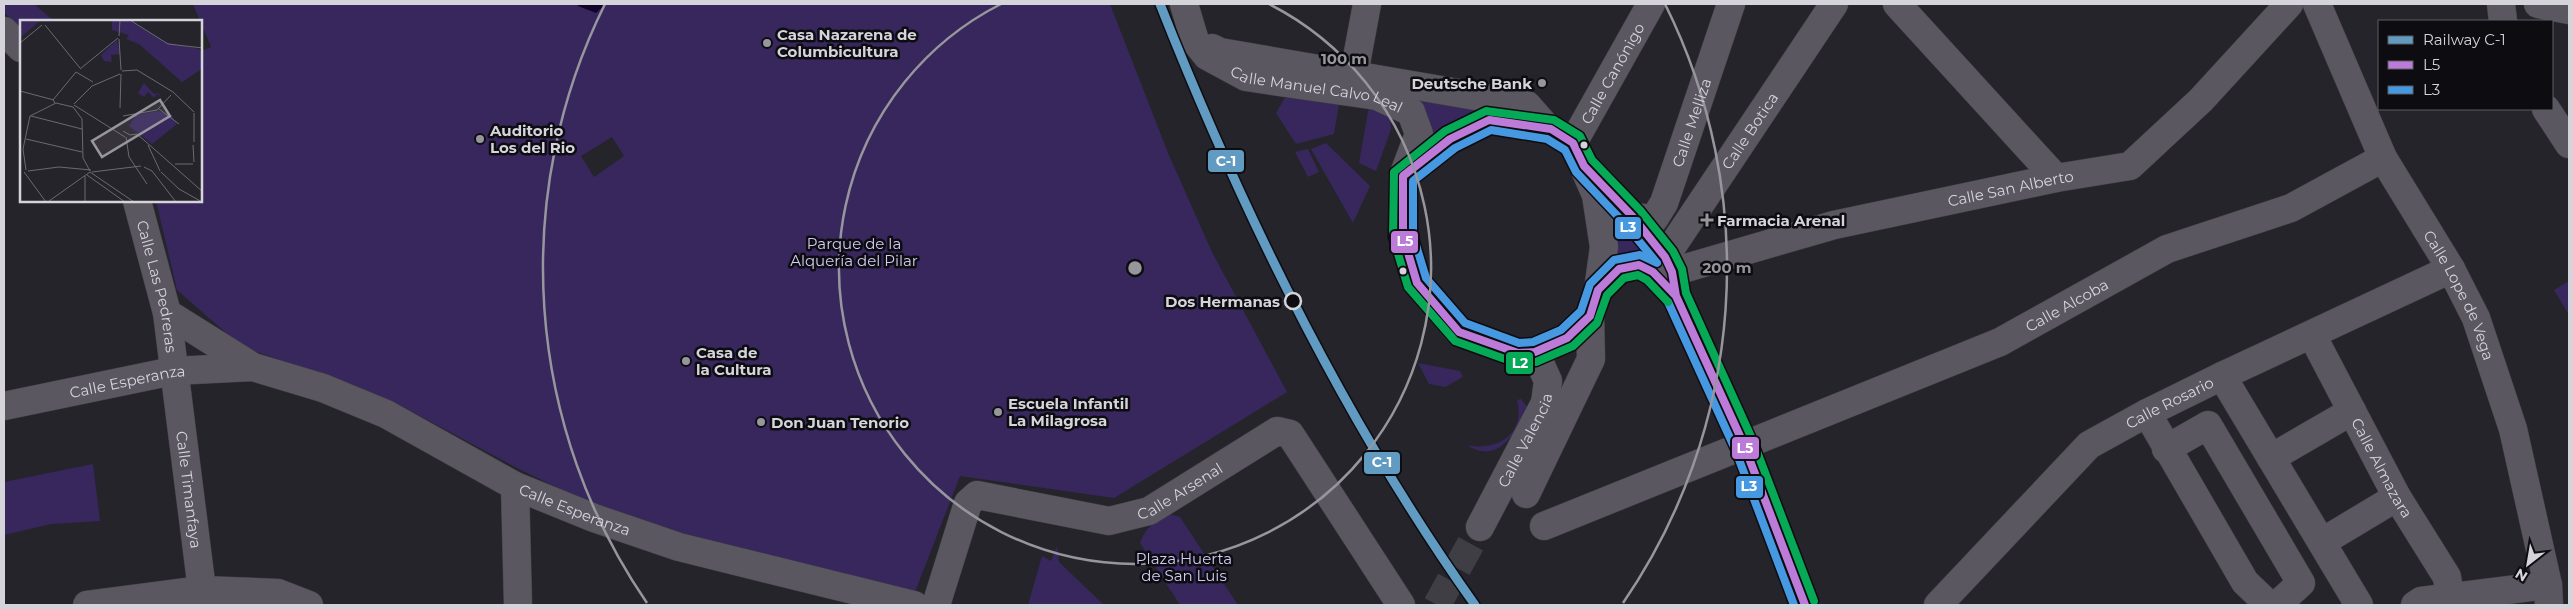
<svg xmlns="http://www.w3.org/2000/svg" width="2573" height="609" font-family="Montserrat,sans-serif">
<rect width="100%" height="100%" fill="#25242a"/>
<path fill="#37275d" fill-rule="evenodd" d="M4,4H34L54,21H21V29L4,12Z
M193,4H1110L1168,153L1212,252L1287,392L1114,498L960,476L915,592L728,551L607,512L515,467L392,401L241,346L177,290L156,201H201V51L211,47ZM612,137L624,156L594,177L581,156Z
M1295,90L1340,98L1334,134L1296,144L1276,113L1284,99Z
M1411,96L1490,105L1429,142C1431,121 1425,111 1411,96Z
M1369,106L1390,114L1391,129L1376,171L1359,163Z
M1326,143L1370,186L1353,223L1311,149Z
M1308,149L1319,172L1308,177L1295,152Z
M1617,211L1655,259L1610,262L1617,236Z
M2569,281V315L2554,290Z
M1418,363L1460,371L1463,377L1445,387L1429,384Z
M1521,399L1528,408C1516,431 1499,466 1467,445C1497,452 1526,434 1517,400Z
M93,464L100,521L51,524L4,535V482Z
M1169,514L1180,517L1238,605H1180L1140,543C1145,528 1154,521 1169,514Z
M1057,546L1059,562L1104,605H1028L1042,556L1051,561Z"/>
<path fill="#12032b" d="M577,4H606L596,13L578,6Z"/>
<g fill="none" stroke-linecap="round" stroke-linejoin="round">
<path stroke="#3f3e45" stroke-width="28" stroke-dasharray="28 14" stroke-linecap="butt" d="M1437,605L1480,527"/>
<defs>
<g id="minor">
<path id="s1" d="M1184,4L1195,41L1207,56L1246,77L1377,96L1411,112L1419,134L1403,176V236L1417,283L1459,332L1518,353L1535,352L1567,338L1590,316L1598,290L1604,247L1596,195L1573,143L1551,129L1489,120L1450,139L1403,176"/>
<path d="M1897,4L2056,178"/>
<path id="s2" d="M2317,4L2383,158L2451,269L2476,318L2513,429L2548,585L2549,605"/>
<path d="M2501,4L2503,21"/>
<path d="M2538,4L2569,10"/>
<path d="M4,31L21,48"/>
<path d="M1212,48L1220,52L1527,105L1548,129"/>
<path d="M1354,74L1367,4"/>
<path d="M2546,109L2569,144"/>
<path id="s3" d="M1573,143L1651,4"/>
<path d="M1591,172L1633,217L1665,257L1672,272L1676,296L1744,445L1805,605"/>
<path id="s4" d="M137,201L167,313L202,590L210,605"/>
<path id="s5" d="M1633,217L1654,219L1664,203L1731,4"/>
<path id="s6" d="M1665,257L1834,4"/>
<path id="s7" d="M1672,272L1834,225L2056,178L2130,166L2201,100L2289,4"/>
<path d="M1598,290L1619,269L1639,265L1653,272L1676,296"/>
<path d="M167,313L253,367"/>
<path id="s8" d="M2312,335L2397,497L2447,577L2451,605"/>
<path d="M2222,376L2359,605"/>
<path id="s9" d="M4,406L173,371L253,367L323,388L386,414L515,486L594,518L679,547L914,605"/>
<path d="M2147,413L2245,582L2269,605"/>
<path d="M2166,449L2208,425L2301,583L2277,605"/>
<path d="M2271,458L2352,411"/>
<path d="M515,486L518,605"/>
<path d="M1526,494L1591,359L1590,316"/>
<path id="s10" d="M1544,526L2000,342L2167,249L2291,208L2383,158"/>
<path id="s11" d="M1480,527L1545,403L1548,381L1535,352"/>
<path d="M2322,542L2397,497"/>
<path d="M87,605L202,590L278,593L309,605"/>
<path id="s12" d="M936,605L968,503L977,495L1109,521L1149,511L1277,431L1290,434L1401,605"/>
<path id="s13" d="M1938,605L2089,445L2147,413L2222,376L2451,269"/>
<path d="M2415,605L2421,601L2548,585"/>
</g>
</defs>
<use href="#minor" stroke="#424145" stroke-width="29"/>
<use href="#minor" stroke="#5a5760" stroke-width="28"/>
<defs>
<path id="bus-1" d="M1489,120L1551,129L1573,143L1584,166L1633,217L1665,257L1672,272L1676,296L1653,272L1639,265L1619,269L1598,290L1590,316L1567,338L1535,352L1518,353L1459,332L1417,283L1403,236V176L1450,139Z
M1676,296L1744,445L1805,605"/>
<path id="bus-2" d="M1491,130L1547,139L1565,150L1576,172L1625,224L1657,263L1640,255L1614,260L1590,284L1581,311L1561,330L1533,342L1519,343L1465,323L1426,278L1413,235V181L1455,148Z
M1668,302L1735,449L1794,605"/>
<path id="bus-3" d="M1668,302L1647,280L1638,275L1624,278L1607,295L1597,323L1573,346L1536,362L1516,363L1455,341L1408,287L1393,237L1394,172L1445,131L1486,111L1554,120L1580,136L1592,160L1640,210L1673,251L1682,269L1686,293L1753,441L1814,601"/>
</defs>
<use href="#bus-1" stroke="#0d0c11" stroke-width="11"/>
<use href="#bus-2" stroke="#0d0c11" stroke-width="11"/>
<use href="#bus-3" stroke="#0d0c11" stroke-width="11"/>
<use href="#bus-1" stroke="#bd7bd9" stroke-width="8"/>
<use href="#bus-2" stroke="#4699e1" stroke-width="8"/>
<use href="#bus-3" stroke="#06aa56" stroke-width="8"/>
<defs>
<path id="rail-1" d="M1160,4C1243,214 1344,421 1475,605"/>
</defs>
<use href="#rail-1" stroke="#0d0c11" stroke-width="12"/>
<use href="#rail-1" stroke="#619bc1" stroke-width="9"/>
</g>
<g fill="none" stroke="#97969d" stroke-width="2.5">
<path d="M1269 4A296 296 0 1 1 1001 4"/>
<path d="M647 603A592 592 0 0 1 605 4M1665 4A592 592 0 0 1 1623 603"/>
</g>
<g fill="#97969d" stroke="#0d0c11" stroke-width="2">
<circle cx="767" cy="43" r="5"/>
<circle cx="1542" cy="83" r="5"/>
<circle cx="480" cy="139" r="5"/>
<path d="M1704.5 212.5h5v5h5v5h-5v5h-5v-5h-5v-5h5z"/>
<circle cx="686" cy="361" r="5"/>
<circle cx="998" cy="412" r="5"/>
<circle cx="761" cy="422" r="5"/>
</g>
<g fill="#d5d4db" stroke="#0d0c11" stroke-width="2">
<circle cx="1584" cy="145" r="4.5"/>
<circle cx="1403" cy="271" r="4.5"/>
</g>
<circle fill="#0d0c11" stroke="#d5d4db" stroke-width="2.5" cx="1293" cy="301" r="8"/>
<g text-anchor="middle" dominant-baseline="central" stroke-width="5" stroke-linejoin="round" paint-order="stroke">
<g font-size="15" font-weight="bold" fill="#d5d4db" stroke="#0d0c11" text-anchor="start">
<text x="777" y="34">Casa Nazarena de<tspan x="777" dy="17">Columbicultura</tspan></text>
<text x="1532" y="83" text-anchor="end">Deutsche Bank</text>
<text x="490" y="130">Auditorio<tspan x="490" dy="17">Los del Rio</tspan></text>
<text x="1717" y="220">Farmacia Arenal</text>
<text x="696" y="352">Casa de<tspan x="696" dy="17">la Cultura</tspan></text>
<text x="1008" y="403">Escuela Infantil<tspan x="1008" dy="17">La Milagrosa</tspan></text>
<text x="771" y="422">Don Juan Tenorio</text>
</g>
<g font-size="15" fill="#d5d4db" stroke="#0d0c11">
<text stroke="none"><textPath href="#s3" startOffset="80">Calle Canónigo</textPath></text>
<text stroke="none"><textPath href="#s1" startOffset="174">Calle Manuel Calvo Leal</textPath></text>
<text stroke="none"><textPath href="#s5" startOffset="125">Calle Melliza</textPath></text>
<text stroke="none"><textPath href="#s6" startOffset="152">Calle Botica</textPath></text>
<text stroke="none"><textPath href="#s7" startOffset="349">Calle San Alberto</textPath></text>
<text stroke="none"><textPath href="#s4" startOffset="88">Calle Las Pedreras</textPath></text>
<text stroke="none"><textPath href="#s2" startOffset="325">Calle Lope de Vega</textPath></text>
<text stroke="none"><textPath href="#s10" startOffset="568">Calle Alcoba</textPath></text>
<text stroke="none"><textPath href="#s9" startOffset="126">Calle Esperanza</textPath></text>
<text stroke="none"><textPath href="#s13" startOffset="311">Calle Rosario</textPath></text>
<text stroke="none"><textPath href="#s11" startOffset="98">Calle Valencia</textPath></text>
<text stroke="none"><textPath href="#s8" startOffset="150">Calle Almazara</textPath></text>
<text stroke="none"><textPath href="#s4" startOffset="294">Calle Timanfaya</textPath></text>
<text stroke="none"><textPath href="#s12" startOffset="331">Calle Arsenal</textPath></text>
<text stroke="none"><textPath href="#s9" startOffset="606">Calle Esperanza</textPath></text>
</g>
<g font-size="15" fill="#d3cbf3" stroke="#0d0c11">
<text x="854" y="243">Parque de la<tspan x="854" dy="17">Alquería del Pilar</tspan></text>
<text x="1184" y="558">Plaza Huerta<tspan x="1184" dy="17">de San Luis</tspan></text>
</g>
<g font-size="15" font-weight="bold" fill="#d5d4db" stroke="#0d0c11" text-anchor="end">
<text x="1280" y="301">Dos Hermanas</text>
</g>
</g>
<g transform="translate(20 20)">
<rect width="182" height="182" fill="#25242a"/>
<path d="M0,0H21L0,18ZM92,0H109L145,22L179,29L182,34V49L162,62L119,24L106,19L109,15L92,10ZM97,20L100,34L91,35L92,42L84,41L81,35ZM124,63L134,74L138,73L141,77L137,74L134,78L128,72L124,77L118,73ZM138,91L152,96L157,104L132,124L109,106L116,95Z" fill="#37275d"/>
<path fill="none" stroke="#6b6a71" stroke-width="1" d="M110,0L148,24L183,28M25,5L60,48M99,16L100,0M99,19L101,50M0,23L22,5M60,49L98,18M102,51L117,50L153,72L174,92M0,71L34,80M35,83L33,80L56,52L73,62M54,84L72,66L100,54M54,85L105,117M53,87L62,99L63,138L70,151M100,88L101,54M139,89L159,104M11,96L62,109M103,96L137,90L151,75M103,111L110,115L117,114L183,172M106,117L109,137L127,164M6,119L62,132M174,122V93M128,125L140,151M173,125L174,142M155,144H173M124,147L132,151L156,182M6,150L3,129L10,96L36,83L53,87M8,151L39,147L71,150M4,152L26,182M70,152L114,182M72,152L121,146M141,152L159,169L182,182M67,155L105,182M65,156V182M29,181L70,152"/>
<path fill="#97969d" fill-opacity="0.15" stroke="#97969d" stroke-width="2.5" d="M140,80L150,96L82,137L72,121Z"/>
<rect width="182" height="182" fill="none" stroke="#d5d4db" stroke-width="2.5"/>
</g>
<circle cx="1135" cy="268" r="8" fill="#97969d" stroke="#0d0c11" stroke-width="2.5"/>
<g font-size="15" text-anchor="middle" font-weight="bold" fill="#97969d" stroke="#0d0c11" stroke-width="5" stroke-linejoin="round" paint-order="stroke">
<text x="1344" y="64">100 m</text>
<text x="1727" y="273">200 m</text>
</g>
<g stroke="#0d0c11" stroke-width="2">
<rect x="1207" y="149" width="38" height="24" rx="5" fill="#619bc1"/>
<rect x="1614" y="216" width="28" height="24" rx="5" fill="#4699e1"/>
<rect x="1390" y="230" width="29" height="24" rx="5" fill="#bd7bd9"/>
<rect x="1505" y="351" width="29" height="24" rx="5" fill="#06aa56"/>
<rect x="1731" y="436" width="29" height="24" rx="5" fill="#bd7bd9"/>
<rect x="1363" y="451" width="38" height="24" rx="5" fill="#619bc1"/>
<rect x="1735" y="475" width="29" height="24" rx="5" fill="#4699e1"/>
</g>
<g font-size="14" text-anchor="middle" font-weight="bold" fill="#fff">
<text x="1226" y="166">C-1</text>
<text x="1628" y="232">L3</text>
<text x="1405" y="246">L5</text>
<text x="1520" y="368">L2</text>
<text x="1745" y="453">L5</text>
<text x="1382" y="467">C-1</text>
<text x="1749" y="491">L3</text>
</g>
<rect width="2573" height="609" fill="none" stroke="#d5d4db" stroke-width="10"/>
<rect x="2378" y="20" width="175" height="90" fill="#0d0c11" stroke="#5d5c62"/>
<rect x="2388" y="36" width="25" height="8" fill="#619bc1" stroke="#5d5c62"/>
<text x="2423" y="45" font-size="15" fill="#d5d4db">Railway C-1</text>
<rect x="2388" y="61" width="25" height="8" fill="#bd7bd9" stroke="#5d5c62"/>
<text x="2423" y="70" font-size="15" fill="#d5d4db">L5</text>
<rect x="2388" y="86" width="25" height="8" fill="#4699e1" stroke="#5d5c62"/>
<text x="2423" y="95" font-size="15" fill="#d5d4db">L3</text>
<g transform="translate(2528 564) rotate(211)" stroke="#0d0c11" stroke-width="4" paint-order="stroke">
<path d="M0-4L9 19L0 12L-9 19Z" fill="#d5d4db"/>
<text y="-8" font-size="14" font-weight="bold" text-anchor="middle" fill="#d5d4db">N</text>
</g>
</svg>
